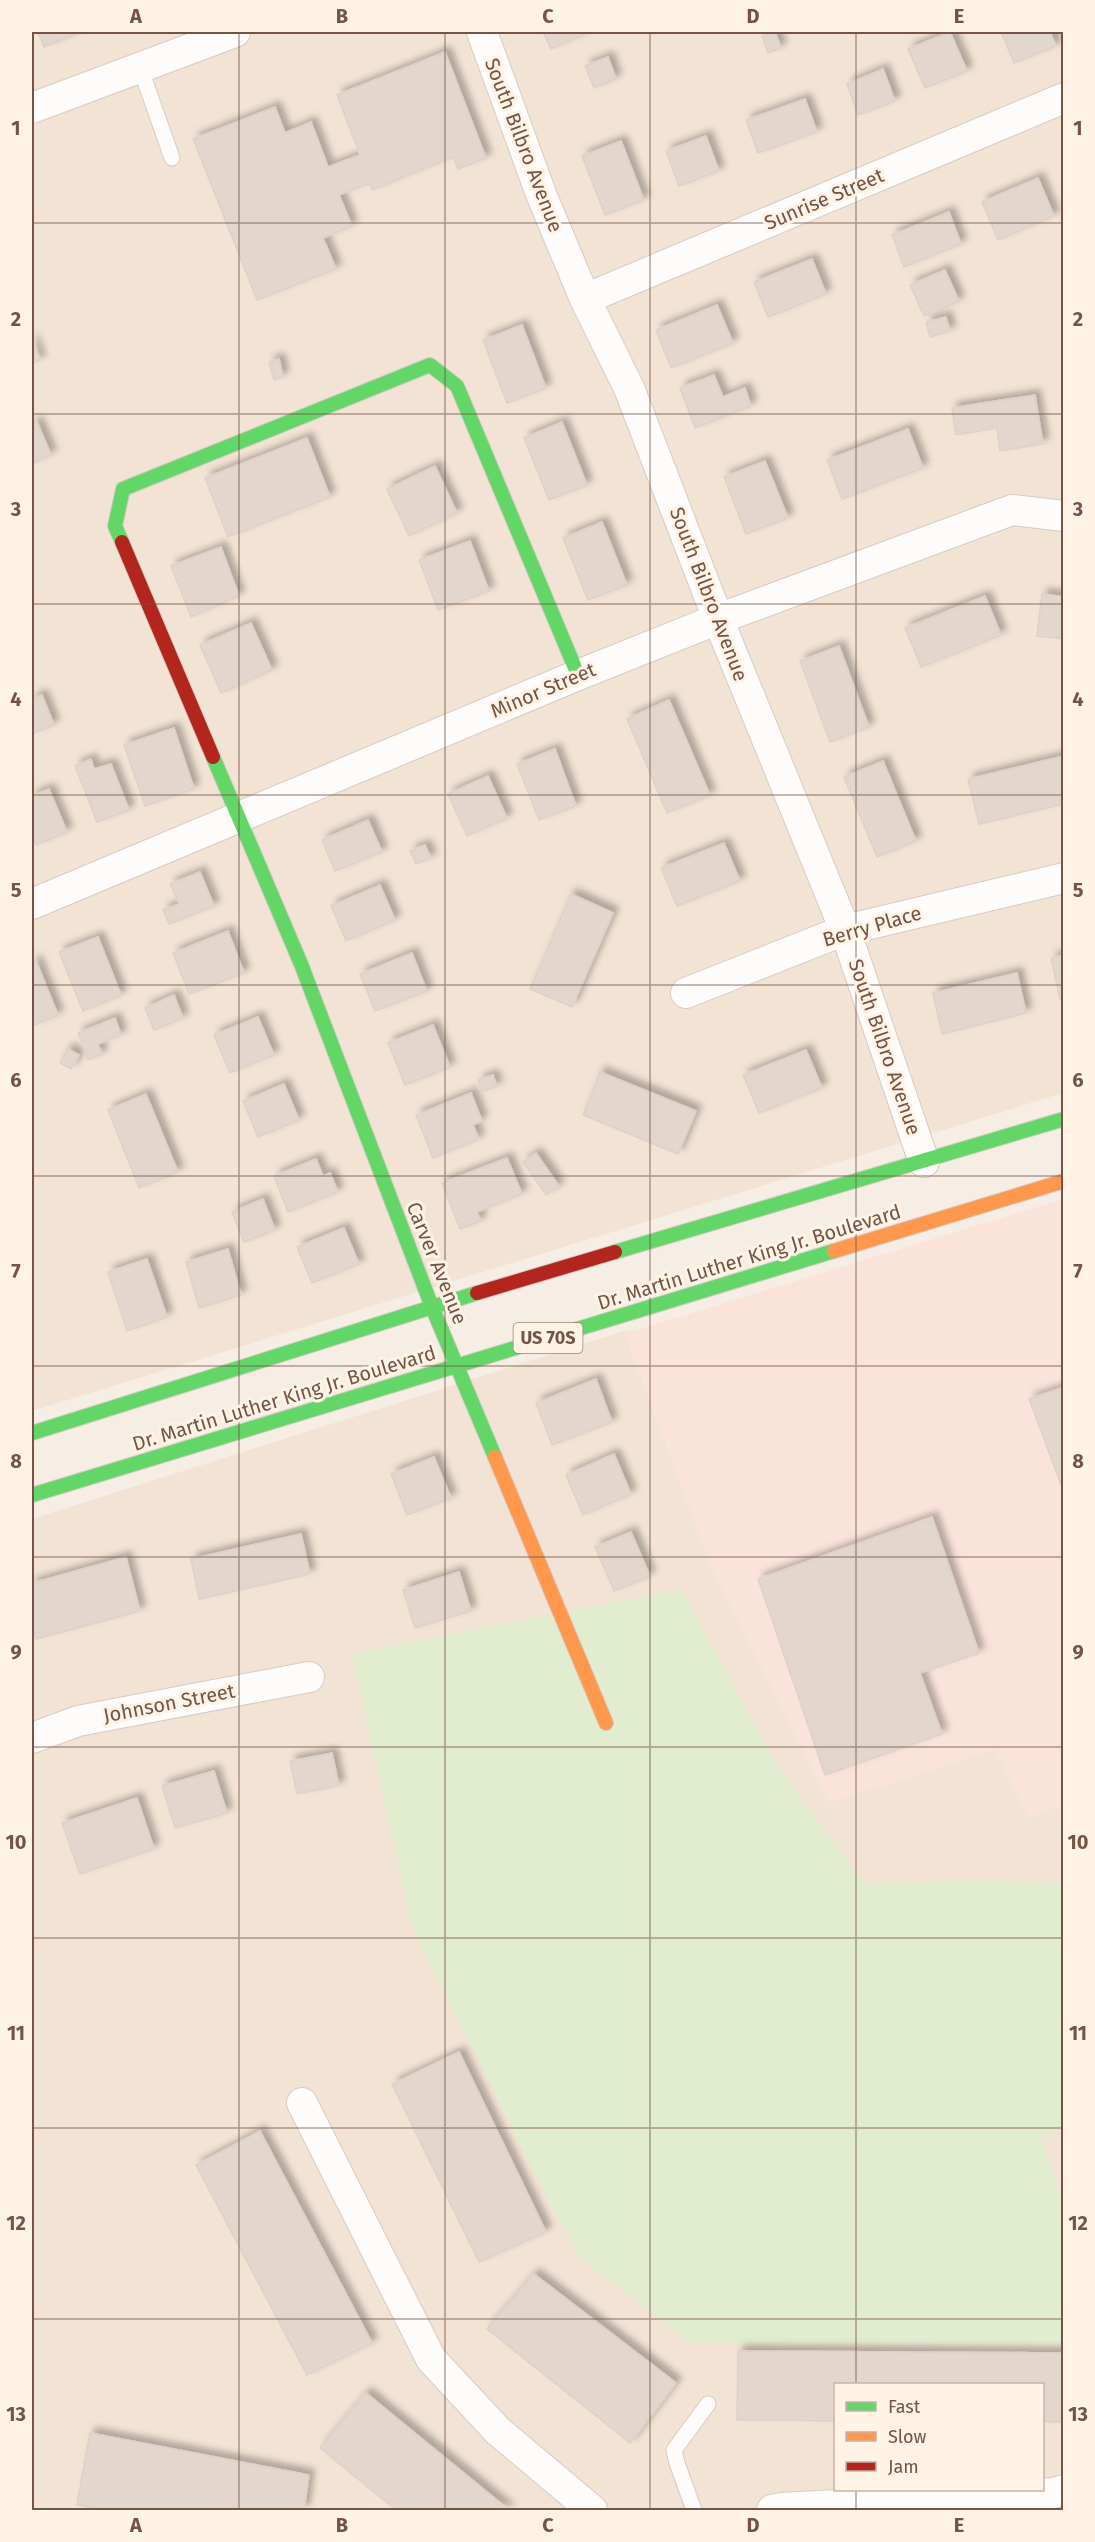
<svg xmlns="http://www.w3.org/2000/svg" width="1095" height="2542" font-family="'Fira Sans',sans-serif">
<defs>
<filter id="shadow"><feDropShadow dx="5.5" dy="-5.5" stdDeviation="3" flood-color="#0004"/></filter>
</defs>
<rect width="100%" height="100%" fill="#f6eee5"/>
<path fill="#f2e3d4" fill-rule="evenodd" d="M32,32H1063V1093L32,1411Z
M624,1331L716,1578L996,1749L1030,1818L1063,1804V2510H32V1519ZM836,2384H1042V2490H836Z"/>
<path fill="#fae4da" d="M1063,1199V1804L1030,1818L996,1749L830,1803L716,1578L624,1331L636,1330Z"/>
<path fill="#e2eccf" d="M681,1589L776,1764L865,1885L981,1879L1063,1885V2128L1041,2137L1063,2208V2343H690L579,2257L529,2163L413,1930L352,1654Z"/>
<path fill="#e2d6cd" stroke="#dfd1c7" stroke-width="1.5" filter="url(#shadow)" d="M38,32H82L44,47Z
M543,32H589L551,49Z
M775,32L781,48L768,53L762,36Z
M950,32L967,71L925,88L908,49Z
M1001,32H1050L1056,46L1014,63Z
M445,52L486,158L458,169L453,157L372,190L369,183L339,195L352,226L323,238L336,269L257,300L193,139L275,107L285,133L311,122L328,167L360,155L337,95Z
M608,57L616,79L594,88L585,66Z
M883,69L895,101L858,115L847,84Z
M805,99L817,132L758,153L746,120Z
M706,136L719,171L679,186L666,151Z
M621,141L644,200L605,215L582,156Z
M1038,178L1054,216L998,240L982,202Z
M949,212L961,244L904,267L892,235Z
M812,259L826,294L768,317L754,282Z
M945,270L959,301L924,316L910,285Z
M717,305L733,343L671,368L656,330Z
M946,317L950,331L930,337L926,322Z
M522,325L546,388L507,403L483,340Z
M32,339L40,360L32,363Z
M279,359L283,377L274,380L269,362Z
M714,375L723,397L745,388L751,406L695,428L680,388Z
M1035,395L1043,444L1000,451L997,428L956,435L952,408Z
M37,422L51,455L32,464V424Z
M562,422L587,485L549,500L524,438Z
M908,429L923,468L842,499L827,460Z
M307,438L330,497L228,537L205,478Z
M765,461L788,518L746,534L724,477Z
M435,466L457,513L409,536L387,489Z
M602,522L627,585L588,600L563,538Z
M470,541L489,591L438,610L419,560Z
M221,547L239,596L191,617L171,566Z
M1042,594L1064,597V639L1037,636Z
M985,596L1001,635L921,667L905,628Z
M251,623L272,670L221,693L200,645Z
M839,646L869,727L830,742L800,661Z
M42,695L54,725L32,734V699Z
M669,700L710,795L667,813L627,719Z
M174,728L194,789L145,806L124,745Z
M555,749L576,806L539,820L517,764Z
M1064,756V804L979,824L968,779Z
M91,759L94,769L111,764L129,810L97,822L75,766Z
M883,761L916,841L877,857L844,777Z
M488,776L507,818L467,836L448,794Z
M49,789L67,832L36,845L32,833V796Z
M368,820L382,852L335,871L322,840Z
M724,843L740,881L677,906L661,868Z
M425,845L431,858L416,864L410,851Z
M200,872L214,906L169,924L163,910L179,904L170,884Z
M380,885L395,920L346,941L331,906Z
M571,894L613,913L572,1007L530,989Z
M228,931L244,973L189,994L173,953Z
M98,937L121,995L83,1011L59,952Z
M412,953L427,991L375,1011L360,974Z
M1064,955V998L1060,999L1051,958Z
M36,961L58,1015L32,1026V963Z
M1017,973L1026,1013L942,1034L933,993Z
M174,995L183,1018L154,1030L145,1008Z
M258,1017L274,1055L230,1073L214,1035Z
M115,1018L121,1035L98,1044L102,1054L88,1060L78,1033Z
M433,1025L450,1067L405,1085L388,1043Z
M68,1049L79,1055L71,1069L60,1063Z
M806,1050L822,1088L759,1113L743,1075Z
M600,1072L696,1111L678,1154L583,1115Z
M493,1075L497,1086L482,1092L478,1080Z
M284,1084L299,1120L258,1137L243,1101Z
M471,1093L482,1121L473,1125L479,1139L433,1158L416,1115Z
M146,1094L178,1172L139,1188L108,1110Z
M536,1153L559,1186L546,1195L523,1162Z
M507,1158L522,1194L477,1212L481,1221L460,1229L442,1183Z
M316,1159L323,1176L330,1173L338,1192L288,1212L274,1176Z
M263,1199L275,1230L244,1242L232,1212Z
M344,1228L359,1264L312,1283L297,1247Z
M228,1249L241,1295L199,1308L186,1262Z
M147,1259L167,1317L127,1331L108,1272Z
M596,1379L612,1422L552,1445L536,1403Z
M1064,1387V1493L1029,1399Z
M614,1454L631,1494L583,1515L566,1475Z
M434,1457L451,1498L407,1515L391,1474Z
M932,1517L979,1653L920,1673L942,1734L825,1775L758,1579Z
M631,1532L650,1576L614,1591L595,1547Z
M301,1534L310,1574L199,1599L191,1559Z
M126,1557L140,1611L36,1639L32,1622V1583Z
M459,1572L471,1611L415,1628L403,1590Z
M332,1753L339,1786L297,1794L290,1761Z
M214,1771L227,1813L175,1828L162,1786Z
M137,1798L154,1849L80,1874L62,1823Z
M459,2052L546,2232L479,2262L392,2084Z
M260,2131L372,2343L307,2375L196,2165Z
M534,2274L676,2383L630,2443L487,2329Z
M738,2351L1064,2353V2422H1042V2384H836V2421L737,2420Z
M366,2393L509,2510H396L320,2448Z
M90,2433L309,2475L304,2510H105L77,2505Z"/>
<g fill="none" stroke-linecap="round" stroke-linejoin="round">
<defs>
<path id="lane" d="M140,67L172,158
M694,2510L677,2463L674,2450L708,2404"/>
<path id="street" d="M482,32L541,194L585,299L629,388L718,619L845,930L924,1162
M32,108L235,32
M585,299L1064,98
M32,904L578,675L718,619L1012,510L1064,516
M686,993L845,930L1064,878
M32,1738L78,1721L309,1677
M302,2103L431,2359L498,2431L592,2510
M772,2510L781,2508L1053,2493L1064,2490"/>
<path id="fast" d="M122,542L115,526L123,489L430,365L457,386L578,675
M213,757L301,964L432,1307L495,1457
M615,1252L1064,1119
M32,1433L477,1293
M32,1495L834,1251"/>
<path id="slow" d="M834,1251L1064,1181
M495,1457L606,1723"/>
<path id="jam" d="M122,542L213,757
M477,1293L615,1252"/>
</defs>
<use href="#lane" stroke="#d7cbc3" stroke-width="17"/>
<use href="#street" stroke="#d7cbc3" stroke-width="32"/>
<use href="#fast" stroke="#d6cbc2" stroke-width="16"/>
<use href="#slow" stroke="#d6cbc2" stroke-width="16"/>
<use href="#jam" stroke="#d6cbc2" stroke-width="16"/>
<use href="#lane" stroke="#fefcfb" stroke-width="15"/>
<use href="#street" stroke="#fefcfb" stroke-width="30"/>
<use href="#fast" stroke="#63d668" stroke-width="14"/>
<use href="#slow" stroke="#ff974d" stroke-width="14"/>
<use href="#jam" stroke="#b3261e" stroke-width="14"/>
</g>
<path fill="none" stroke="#735446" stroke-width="1.5" stroke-opacity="0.55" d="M239,32V2510M445,32V2510M650,32V2510M856,32V2384M32,223H1064M32,414H1064M32,604H1064M32,795H1064M32,985H1064M32,1176H1064M32,1366H1064M32,1557H1064M32,1747H1064M32,1938H1064M32,2128H1064M32,2319H1064M856,2490V2510"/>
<g text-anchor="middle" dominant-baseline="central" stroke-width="6" stroke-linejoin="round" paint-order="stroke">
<rect fill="#fff3e5" stroke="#9d8476" stroke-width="1.5" x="513.5" y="1323" width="69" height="30" rx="4.5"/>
<g font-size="18" font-weight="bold" fill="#735446">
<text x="548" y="1338">US 70S</text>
</g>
<g font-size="20" fill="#735446" stroke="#fff3e5">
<text transform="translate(524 145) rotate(69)">South Bilbro Avenue</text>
<text transform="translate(824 199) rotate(-23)">Sunrise Street</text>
<text transform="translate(709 594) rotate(69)">South Bilbro Avenue</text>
<text transform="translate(543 690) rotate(-23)">Minor Street</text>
<text transform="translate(872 926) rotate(-16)">Berry Place</text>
<text transform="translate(885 1047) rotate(71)">South Bilbro Avenue</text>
<text transform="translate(749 1257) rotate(-17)">Dr. Martin Luther King Jr. Boulevard</text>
<text transform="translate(437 1263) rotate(68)">Carver Avenue</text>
<text transform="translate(284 1398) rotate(-17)">Dr. Martin Luther King Jr. Boulevard</text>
<text transform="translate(169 1703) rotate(-11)">Johnson Street</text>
</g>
</g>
<rect width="1095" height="2542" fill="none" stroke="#fff3e5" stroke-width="66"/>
<rect x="834" y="2383" width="210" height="108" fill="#fff3e5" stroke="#c7b3a5" stroke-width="1.5"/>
<rect x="846" y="2402" width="30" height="9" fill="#63d668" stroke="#c7b3a5" stroke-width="1.5"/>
<text x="888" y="2413" font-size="18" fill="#735446">Fast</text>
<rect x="846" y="2432" width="30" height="9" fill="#ff974d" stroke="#c7b3a5" stroke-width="1.5"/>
<text x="888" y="2443" font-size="18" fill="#735446">Slow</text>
<rect x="846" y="2462" width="30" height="9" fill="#b3261e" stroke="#c7b3a5" stroke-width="1.5"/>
<text x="888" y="2473" font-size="18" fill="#735446">Jam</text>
<rect x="33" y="33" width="1029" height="2476" fill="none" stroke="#735446" stroke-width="2"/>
<g font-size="20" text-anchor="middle" font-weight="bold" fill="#735446">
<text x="136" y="23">A</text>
<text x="342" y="23">B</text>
<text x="548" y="23">C</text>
<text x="753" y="23">D</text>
<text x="959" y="23">E</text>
<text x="16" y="135">1</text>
<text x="1078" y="135">1</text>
<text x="16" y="326">2</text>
<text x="1078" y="326">2</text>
<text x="16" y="516">3</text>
<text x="1078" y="516">3</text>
<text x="16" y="706">4</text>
<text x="1078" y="706">4</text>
<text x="16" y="897">5</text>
<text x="1078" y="897">5</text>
<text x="16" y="1087">6</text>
<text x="1078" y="1087">6</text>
<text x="16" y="1278">7</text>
<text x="1078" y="1278">7</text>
<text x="16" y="1468">8</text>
<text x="1078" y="1468">8</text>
<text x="16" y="1659">9</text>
<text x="1078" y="1659">9</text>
<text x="16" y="1849">10</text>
<text x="1078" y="1849">10</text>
<text x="16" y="2040">11</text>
<text x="1078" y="2040">11</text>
<text x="16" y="2230">12</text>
<text x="1078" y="2230">12</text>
<text x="16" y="2421">13</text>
<text x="1078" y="2421">13</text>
<text x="136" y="2532">A</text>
<text x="342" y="2532">B</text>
<text x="548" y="2532">C</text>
<text x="753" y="2532">D</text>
<text x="959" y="2532">E</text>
</g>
</svg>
